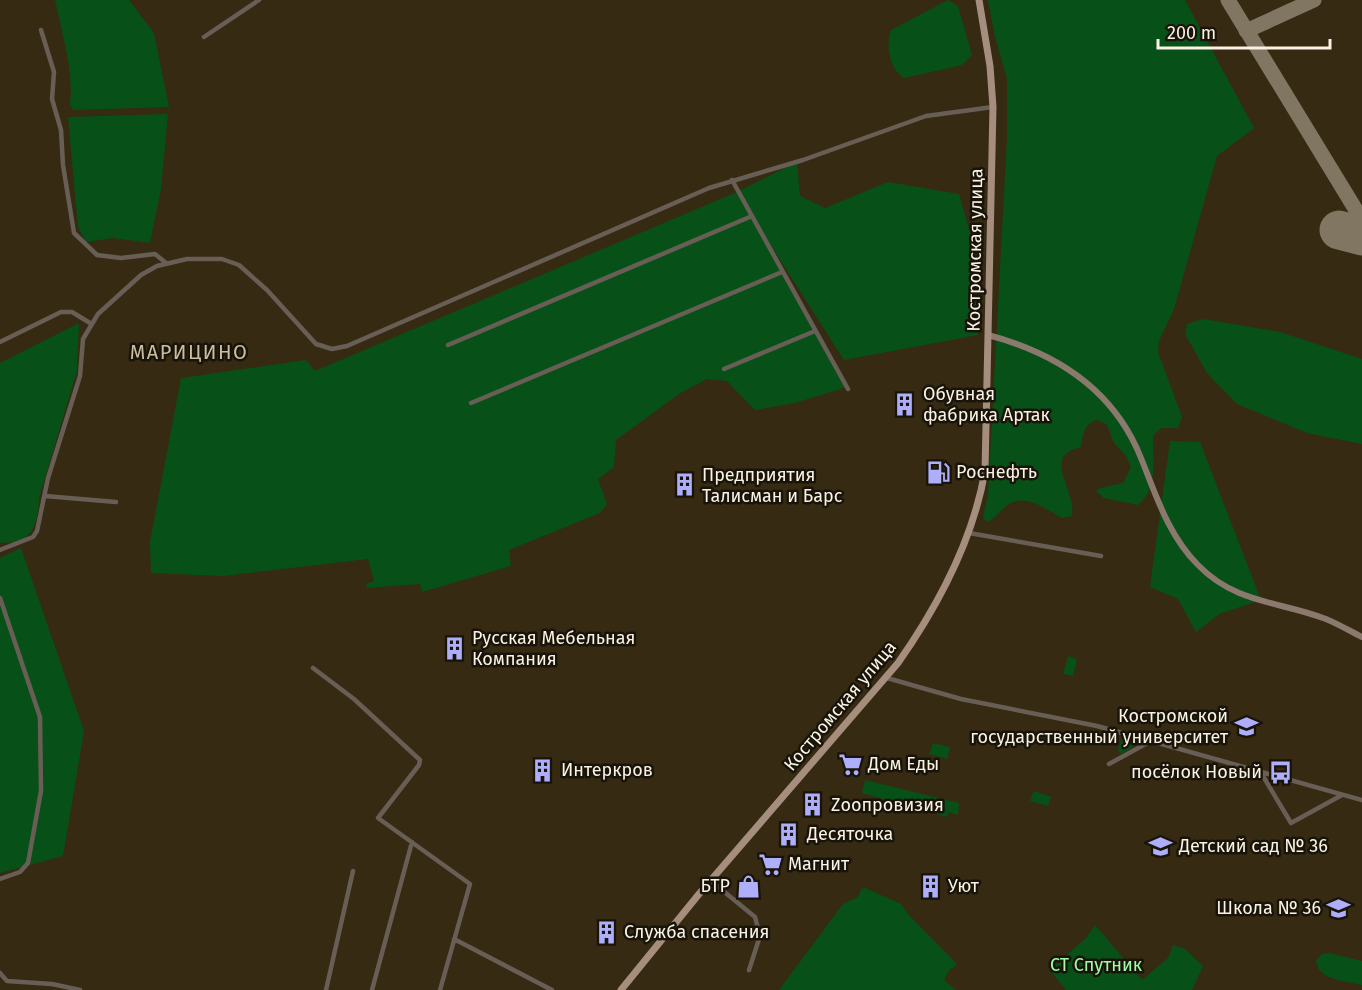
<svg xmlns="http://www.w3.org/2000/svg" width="1362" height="990" font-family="'Fira Sans',sans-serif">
<rect width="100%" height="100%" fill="#362a12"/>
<path fill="#075118" d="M55,0H129L154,33L169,107L73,110L70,105C74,71 62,34 55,0Z
M948,0L958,6L972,55L962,65L904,78C890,70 885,45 891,30Z
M988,0H1185L1254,128L1217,156L1174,309L1159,341L1158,352L1182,417L1178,428H1161L1153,436C1153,459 1158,489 1138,505L1104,498L1096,491L1100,488L1123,483L1131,467L1126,456L1114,443L1107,425L1098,420C1084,422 1083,435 1081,447C1040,456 1077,491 1072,516L1062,518C1045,509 1023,491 1005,507C999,512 995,519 987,522L983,517L988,495L1007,138V79L995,37Z
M168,114L161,189L150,243L113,238L86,242L78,227L68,117Z
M797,162L800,196L825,208L888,182L959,194L977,257L978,335L844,360L745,205L847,387L795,403L755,410L727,381L707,379L679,394L616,440L614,467L598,479L607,504L600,513L509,550L511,566L422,592L420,584L367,588L366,584L374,581L368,559L223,576L151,573L150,542L181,378L306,360L315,371L737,192Z
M1203,319L1280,332L1362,359V444L1307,433L1237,404L1207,373L1185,334L1187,324Z
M79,323L77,371L39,498C39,514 35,539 15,542C10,543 5,542 0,543V363Z
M1170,441L1200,442L1261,600L1219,614L1196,632L1178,599L1150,587Z
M21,548L84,731L63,856L0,873V558Z
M1068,656L1077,659L1073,676L1063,674Z
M1122,737L1136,739L1139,743L1121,754L1118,751Z
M933,743L950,747L947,759L929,754Z
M865,780L959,803L958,815L949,812L947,817L862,793Z
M1034,791L1051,797L1048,806L1030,801Z
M865,888L901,904L908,914L956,963V966L950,969L944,980L956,990H779L843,904L858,897L861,889Z
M1095,925L1142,980L1168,958L1173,945L1185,949L1203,966L1192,990H1066L1050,970L1086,938Z
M1329,953L1362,961V985C1346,981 1318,980 1316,961L1322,954Z"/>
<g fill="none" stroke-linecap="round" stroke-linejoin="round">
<path stroke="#807662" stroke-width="15" d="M1228,0L1362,220
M1246,31L1314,0"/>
<path stroke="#807662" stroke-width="39" d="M1339,230L1362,236"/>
<path stroke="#695e56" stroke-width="4.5" d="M41,30L54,72L52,99L61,130L63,165L74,233L97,255L121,258L155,254L166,263
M204,37L259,0
M732,180L848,389
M0,342L61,312H72L90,323
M448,345L752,216
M724,369L815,331
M471,403L782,272
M45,496L116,502
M969,533L1101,556
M0,550L33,537L37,531L48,478L80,376L83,339L98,314L141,275L157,266L187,259H222L239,265L267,290L316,344L332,349L347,346L709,188L803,160L926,116L993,107
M0,598L40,717L41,791L28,863L20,872L0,879
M313,668L354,699L420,760L419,765L378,818L470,884L440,990
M887,678L961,699L1097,726L1362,800
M1109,764L1151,741
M1260,771L1291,823L1342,795
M711,881L755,917L760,936L749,970
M454,939L552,990
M0,973L7,981L52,984L80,990
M326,990L353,871
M372,990L412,842"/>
<path stroke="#8b796d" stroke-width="6" d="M988,335C1056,353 1114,390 1141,458C1156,495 1168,535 1198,565C1236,604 1279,601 1326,619C1338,624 1350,631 1362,637"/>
<path stroke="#a58e7e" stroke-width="7" d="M621,990L699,894L898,663C938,606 973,540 985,471L993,107L990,66L979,0"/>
</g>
<defs>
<symbol id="building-bare" viewBox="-9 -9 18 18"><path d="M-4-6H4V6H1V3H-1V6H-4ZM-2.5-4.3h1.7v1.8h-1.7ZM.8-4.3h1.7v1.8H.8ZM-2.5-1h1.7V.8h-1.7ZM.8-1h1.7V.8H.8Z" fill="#afaefa" stroke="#191409" stroke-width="2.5" paint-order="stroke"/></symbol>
<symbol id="fuel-bare" viewBox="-9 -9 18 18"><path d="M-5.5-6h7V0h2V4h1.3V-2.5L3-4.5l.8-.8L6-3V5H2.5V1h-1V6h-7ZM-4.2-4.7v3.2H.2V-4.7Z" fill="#afaefa" stroke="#191409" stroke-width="2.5" paint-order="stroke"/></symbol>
<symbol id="university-bare" viewBox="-9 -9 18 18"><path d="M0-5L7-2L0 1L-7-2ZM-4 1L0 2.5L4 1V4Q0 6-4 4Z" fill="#afaefa" stroke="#191409" stroke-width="2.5" paint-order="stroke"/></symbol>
<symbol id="supermarket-bare" viewBox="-9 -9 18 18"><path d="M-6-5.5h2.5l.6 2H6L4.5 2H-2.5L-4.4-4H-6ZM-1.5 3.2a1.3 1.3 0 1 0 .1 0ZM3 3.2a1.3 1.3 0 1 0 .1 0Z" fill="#afaefa" stroke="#191409" stroke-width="2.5" paint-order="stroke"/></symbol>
<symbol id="bus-bare" viewBox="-9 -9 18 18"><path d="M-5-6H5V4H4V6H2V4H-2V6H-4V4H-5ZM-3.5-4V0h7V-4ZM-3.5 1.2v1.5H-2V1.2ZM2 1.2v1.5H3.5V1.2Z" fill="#afaefa" stroke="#191409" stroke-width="2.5" paint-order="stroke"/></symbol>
<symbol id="school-bare" viewBox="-9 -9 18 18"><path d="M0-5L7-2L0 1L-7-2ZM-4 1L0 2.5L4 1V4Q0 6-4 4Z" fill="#afaefa" stroke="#191409" stroke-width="2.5" paint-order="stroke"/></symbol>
<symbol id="shop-bare" viewBox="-9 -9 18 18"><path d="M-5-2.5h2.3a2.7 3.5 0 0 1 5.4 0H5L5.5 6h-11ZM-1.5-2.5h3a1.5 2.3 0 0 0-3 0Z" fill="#afaefa" stroke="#191409" stroke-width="2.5" paint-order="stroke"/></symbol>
</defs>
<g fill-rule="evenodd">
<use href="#building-bare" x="888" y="388" width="33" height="33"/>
<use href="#fuel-bare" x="922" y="456" width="33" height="33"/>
<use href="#building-bare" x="668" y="468" width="33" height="33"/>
<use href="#building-bare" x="438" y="632" width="33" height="33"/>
<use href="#university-bare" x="1230" y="710" width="33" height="33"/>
<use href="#supermarket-bare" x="834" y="748" width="33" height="33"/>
<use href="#building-bare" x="526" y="754" width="33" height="33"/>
<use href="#bus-bare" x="1264" y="756" width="33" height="33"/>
<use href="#building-bare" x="796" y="788" width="33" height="33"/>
<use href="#building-bare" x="772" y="818" width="33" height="33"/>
<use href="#school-bare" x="1144" y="830" width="33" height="33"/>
<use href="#supermarket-bare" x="754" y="848" width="33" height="33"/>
<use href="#shop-bare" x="732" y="870" width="33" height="33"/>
<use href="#building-bare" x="914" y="870" width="33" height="33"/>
<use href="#school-bare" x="1322" y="892" width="33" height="33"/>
<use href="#building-bare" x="590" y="916" width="33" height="33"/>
</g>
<g text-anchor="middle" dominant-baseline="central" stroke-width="5" stroke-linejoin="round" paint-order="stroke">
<g font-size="18" fill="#faf2e3" stroke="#191409">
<text transform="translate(975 250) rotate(-89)">Костромская улица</text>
<text transform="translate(840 706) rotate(-50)">Костромская улица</text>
</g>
<g font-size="18" fill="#faf2e3" stroke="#191409" text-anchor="start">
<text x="923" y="394">Обувная<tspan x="923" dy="21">фабрика Артак</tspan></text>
<text x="956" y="472">Роснефть</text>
<text x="702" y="475">Предприятия<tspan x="702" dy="21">Талисман и Барс</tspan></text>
<text x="472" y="638">Русская Мебельная<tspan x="472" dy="21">Компания</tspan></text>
<text x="1228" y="716" text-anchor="end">Костромской<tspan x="1228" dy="21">государственный университет</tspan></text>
<text x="868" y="764">Дом Еды</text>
<text x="561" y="770">Интеркров</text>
<text x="1262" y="772" text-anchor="end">посёлок Новый</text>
<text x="831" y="805">Zоопровизия</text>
<text x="807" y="834">Десяточка</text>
<text x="1179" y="846">Детский сад № 36</text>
<text x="788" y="864">Магнит</text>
<text x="730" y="886" text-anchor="end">БТР</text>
<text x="948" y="886">Уют</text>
<text x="1321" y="908" text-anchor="end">Школа № 36</text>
<text x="624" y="932">Служба спасения</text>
</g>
<g font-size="18" fill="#9ffca6" stroke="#191409">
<text x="1096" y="965">СТ Спутник</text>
</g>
<g font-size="20" letter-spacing="1.5" fill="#ccbda0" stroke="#191409">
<text x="189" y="352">МАРИЦИНО</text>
</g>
</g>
<path d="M1158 39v9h172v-9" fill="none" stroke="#faf2e3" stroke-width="3"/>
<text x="1167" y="39" font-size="18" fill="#faf2e3" stroke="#191409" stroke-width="4.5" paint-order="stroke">200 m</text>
</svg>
